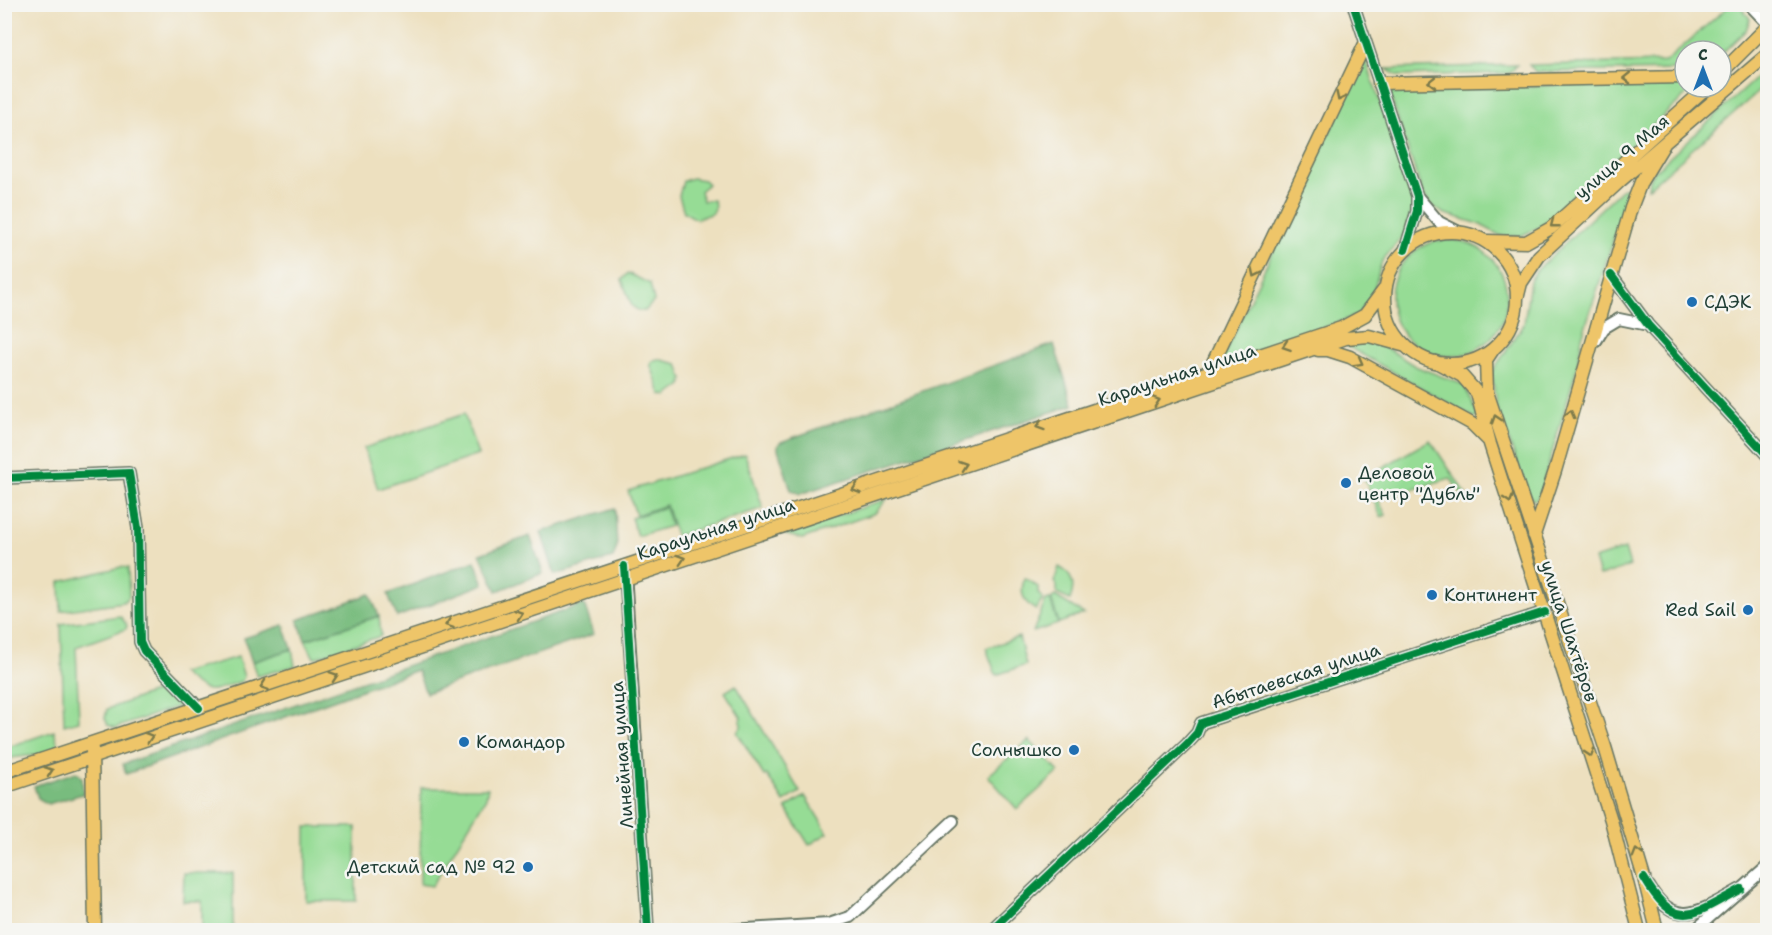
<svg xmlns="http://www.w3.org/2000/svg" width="1772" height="935" font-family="'Shantell Sans',sans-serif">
<rect width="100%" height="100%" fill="#f6f6f2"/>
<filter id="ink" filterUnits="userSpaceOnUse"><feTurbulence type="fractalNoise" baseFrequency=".0167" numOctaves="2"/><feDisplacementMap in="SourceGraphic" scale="12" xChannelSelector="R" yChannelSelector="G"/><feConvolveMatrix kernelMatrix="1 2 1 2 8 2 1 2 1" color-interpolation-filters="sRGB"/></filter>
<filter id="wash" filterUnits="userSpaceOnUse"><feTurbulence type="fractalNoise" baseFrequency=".008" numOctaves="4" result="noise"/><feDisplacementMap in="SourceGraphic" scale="24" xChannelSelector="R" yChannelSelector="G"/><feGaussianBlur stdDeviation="1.35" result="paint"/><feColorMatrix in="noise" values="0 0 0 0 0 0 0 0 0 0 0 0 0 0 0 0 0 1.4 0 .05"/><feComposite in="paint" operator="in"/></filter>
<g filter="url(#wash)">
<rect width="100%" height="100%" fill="#ede0bf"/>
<path fill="#96dc95" stroke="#5a8c64" stroke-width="1.5" d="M1731,4L1740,5L1750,19L1746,30L1721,54V51H1685V70L1536,72L1529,65L1665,62Z
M1365,57L1414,203L1405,233L1382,261L1371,299L1356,316L1219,365Z
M1517,65L1510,73L1398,76L1386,69Z
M1767,68V84L1648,188L1649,179L1655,171Z
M1685,82V87H1695L1542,226L1520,236H1501L1479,224L1443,213L1430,204L1422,192L1388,89Z
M692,178L704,180L708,184L700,191L703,201L713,200L715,205L713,213L696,219L684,212L679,196L683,181Z
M1623,188H1628V194L1582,337L1577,367L1540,494L1536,500H1533L1529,495L1496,406L1492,372L1524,324L1530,281L1536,271Z
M1391 298a58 58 0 1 1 116 0a58 58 0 1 1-116 0Z
M628,273L650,284L654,301L645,311H639L632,306L622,280Z
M1354,340L1377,342L1415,366L1464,385L1478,416L1475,418L1343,344Z
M657,359L678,364L683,379L682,385L667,396L661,394L651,366V362Z
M464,414L478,455L378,489L364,448Z
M1430,440L1469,499L1466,500L1450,478L1378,500L1386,515L1381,517L1364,478Z
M745,454L763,508L676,536L666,505L636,515L628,491Z
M887,499L875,513L802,539L783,534Z
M665,507L671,526L637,536L631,518Z
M1625,549L1630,566L1599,576L1594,559Z
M121,567L128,568L129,597L123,602L61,611L60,582Z
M1059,567C1072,574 1076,585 1070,600L1057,594V586L1054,582Z
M1025,578L1038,587V593L1043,599L1036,610C1023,603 1019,591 1025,578Z
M1055,596L1084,614L1059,623L1051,599Z
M1050,599L1058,624L1033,632L1046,600Z
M120,616L127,625L126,629L76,647L79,721L64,725L61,624Z
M379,616L381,636L314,658L305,640Z
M1019,637L1026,665L996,675L986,648Z
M292,649L295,666L257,676L252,662Z
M238,657L244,677L242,681C209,692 209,697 181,673Z
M736,685L800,792L784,802L767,775L764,776L737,732L741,727V717L725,692Z
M168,687L180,701L179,706L115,728L108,725L105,718L107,709Z
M54,731L58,745C45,759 21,754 5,760V748Z
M1029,740L1059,772L1017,809L988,776Z
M421,788H488L486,798L432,886L420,884Z
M805,796L828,833L809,845L786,808Z
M306,827H356V901H306Z
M184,873H233V930H202V901H183Z"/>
<path fill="#78bc7e" stroke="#4c7c59" stroke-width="1.5" d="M1054,344L1073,405L800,494L791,490L778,449V445L781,442Z
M615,508L617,547L613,558L555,575L541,532Z
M530,536L543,573L497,591L480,554Z
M475,561L484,584L397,617L388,594Z
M370,594L379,616L305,640L298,620Z
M584,604L594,634L426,693L417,670L126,774L123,764Z
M284,625L292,649L252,662L244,638Z
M76,772L82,777L83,794L48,804L38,798L34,786Z"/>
</g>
<g filter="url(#ink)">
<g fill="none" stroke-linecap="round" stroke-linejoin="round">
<defs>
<path id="minor" d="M1353,4L1417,196V211L1405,250
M1749,4L1768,24
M1417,196L1439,222L1461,233
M1611,275L1648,325L1768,456
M1596,341L1604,328L1619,319L1648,325
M4,478L129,473L138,528L140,642L144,651L199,708
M625,572L648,930
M1649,886C1676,933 1705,908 1741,889
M730,930L829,924L850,917L953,821
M991,930L1187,744L1197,733L1201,723L1545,612
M1695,930L1768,866"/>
<path id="major" d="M1721,73L1768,26
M1379,83L1685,77
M1385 298a66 66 0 1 1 132 0a66 66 0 1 1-132 0Z
M1487,241L1526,242L1551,228L1707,87
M1518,295L1521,283L1539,256L1620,181L1768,54
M1494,348L1486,360L1487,392L1605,747L1644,878L1657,930
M1318,350H1328L1350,357L1472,424L1488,440
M1436,362L1462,376L1477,393L1490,444L1611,820L1639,930
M1208,373L1365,44
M1534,535L1555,471L1631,208L1641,182L1664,144
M92,749L95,930
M4,772L1341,328L1365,315L1386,287
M4,787L1346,338L1369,336L1406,346"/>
</defs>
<use href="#minor" stroke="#677665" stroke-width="14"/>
<use href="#major" stroke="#677665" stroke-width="15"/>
<use href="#minor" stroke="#fff" stroke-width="10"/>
<use href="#major" stroke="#eec569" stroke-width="12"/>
<defs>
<path id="cycleway" d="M1353,4L1417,196V211L1405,250
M1611,275L1648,325L1768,456
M4,478L129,473L138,528L140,642L144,651L199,708
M624,566L648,930
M1644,878C1677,934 1694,914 1741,889
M991,930L1187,744L1197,733L1201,723L1545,612"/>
</defs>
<use href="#cycleway" stroke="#f6f6f2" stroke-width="11"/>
<use href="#cycleway" stroke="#00873e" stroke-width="8"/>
</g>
<defs><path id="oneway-chevron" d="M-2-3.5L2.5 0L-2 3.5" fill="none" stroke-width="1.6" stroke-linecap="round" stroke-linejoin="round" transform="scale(1.5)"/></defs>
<g stroke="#7c7a4c">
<use href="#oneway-chevron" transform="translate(1627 78) rotate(179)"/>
<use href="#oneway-chevron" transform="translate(1432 82) rotate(179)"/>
<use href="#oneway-chevron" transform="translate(1340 97) rotate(116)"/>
<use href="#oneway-chevron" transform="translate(1554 224) rotate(142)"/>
<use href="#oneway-chevron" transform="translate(1256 273) rotate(116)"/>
<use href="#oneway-chevron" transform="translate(1286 346) rotate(161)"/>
<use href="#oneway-chevron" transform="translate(1359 362) rotate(29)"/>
<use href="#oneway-chevron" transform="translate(1156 401) rotate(-18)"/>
<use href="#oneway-chevron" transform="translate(1570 414) rotate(-75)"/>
<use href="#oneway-chevron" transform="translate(1496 419) rotate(-108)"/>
<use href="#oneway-chevron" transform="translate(1040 426) rotate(162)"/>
<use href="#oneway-chevron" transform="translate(963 465) rotate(-19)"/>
<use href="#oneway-chevron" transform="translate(856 489) rotate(162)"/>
<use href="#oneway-chevron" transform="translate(1509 499) rotate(72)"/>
<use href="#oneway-chevron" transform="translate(681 559) rotate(-18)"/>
<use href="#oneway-chevron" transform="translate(519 614) rotate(-19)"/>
<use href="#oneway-chevron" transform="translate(449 624) rotate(161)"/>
<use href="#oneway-chevron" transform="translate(334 676) rotate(-19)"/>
<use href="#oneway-chevron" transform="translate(264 686) rotate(161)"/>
<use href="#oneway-chevron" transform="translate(149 737) rotate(-18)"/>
<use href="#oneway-chevron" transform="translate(1590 753) rotate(72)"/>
<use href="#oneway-chevron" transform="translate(49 771) rotate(-19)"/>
<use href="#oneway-chevron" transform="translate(1637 853) rotate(-106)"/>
</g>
</g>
<g fill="#1f6fb2" stroke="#f6f6f2" stroke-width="2">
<circle cx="1692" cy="302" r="6"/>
<circle cx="1346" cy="483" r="6"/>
<circle cx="1432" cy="595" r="6"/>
<circle cx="1748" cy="610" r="6"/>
<circle cx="464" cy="742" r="6"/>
<circle cx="1074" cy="750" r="6"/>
<circle cx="528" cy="867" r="6"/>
</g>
<g text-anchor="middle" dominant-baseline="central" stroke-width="5" stroke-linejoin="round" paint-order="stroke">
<g font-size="18" fill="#1f3d34" stroke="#f6f6f2">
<text transform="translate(1622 157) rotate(-41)">улица 9 Мая</text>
<text transform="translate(1177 375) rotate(-18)">Караульная улица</text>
<text transform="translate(716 529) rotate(-18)">Караульная улица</text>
<text transform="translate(1569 631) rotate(72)">улица Шахтёров</text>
<text transform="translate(1296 676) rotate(-18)">Абытаевская улица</text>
<text transform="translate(622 755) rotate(-94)">Линейная улица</text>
</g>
<g font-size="18" fill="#1f3d34" stroke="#f6f6f2" text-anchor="start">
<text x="1704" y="302">СДЭК</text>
<text x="1358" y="473">Деловой<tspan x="1358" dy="21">центр "Дубль"</tspan></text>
<text x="1444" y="595">Континент</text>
<text x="1736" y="610" text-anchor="end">Red Sail</text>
<text x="476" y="742">Командор</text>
<text x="1062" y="750" text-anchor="end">Солнышко</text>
<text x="516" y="867" text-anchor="end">Детский сад № 92</text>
</g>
</g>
<rect width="1772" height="935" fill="none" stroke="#f6f6f2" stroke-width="24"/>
<g transform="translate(1703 69)"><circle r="28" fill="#f6f6f2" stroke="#a0aca6" stroke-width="1.5"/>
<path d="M0-4.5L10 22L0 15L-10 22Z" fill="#1f6fb2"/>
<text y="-9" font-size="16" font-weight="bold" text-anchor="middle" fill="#1f3d34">С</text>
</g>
</svg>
